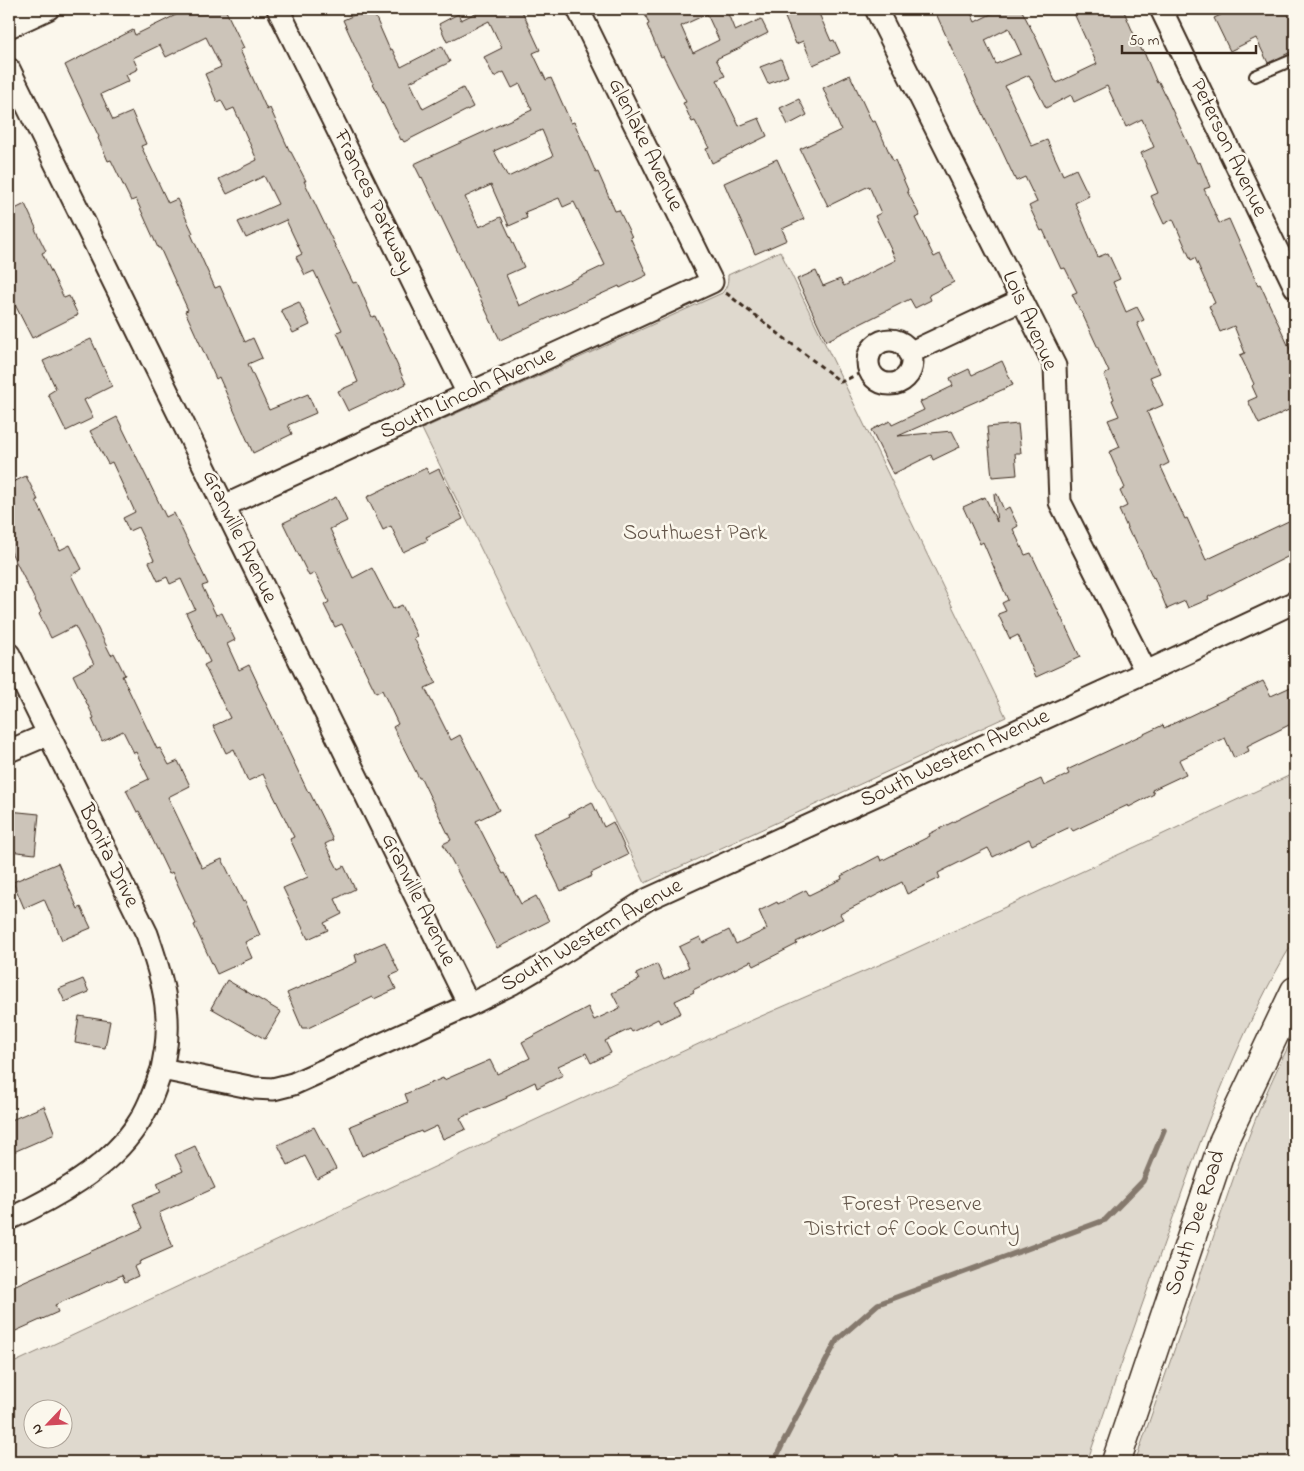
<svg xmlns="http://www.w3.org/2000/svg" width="1304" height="1471" font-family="'Indie Flower',sans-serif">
<rect width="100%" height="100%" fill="#fbf7ec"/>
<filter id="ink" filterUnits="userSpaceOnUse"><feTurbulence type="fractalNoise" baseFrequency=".02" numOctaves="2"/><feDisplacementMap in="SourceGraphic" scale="10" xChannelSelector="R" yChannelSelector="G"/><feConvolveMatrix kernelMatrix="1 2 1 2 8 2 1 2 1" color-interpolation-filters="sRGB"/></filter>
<g filter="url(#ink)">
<path fill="#dfd9ce" stroke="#8d8276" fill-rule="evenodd" d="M780,251L1006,717L645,883L422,429L722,293C727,287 728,283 728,275Z
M1295,773V939C1240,1029 1205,1127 1170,1226C1142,1305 1114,1384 1087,1462H9V1365L720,1034L895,958ZM62,1408V1438H32V1408Z
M1295,1034V1462H1135C1160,1390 1186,1317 1211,1244C1235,1173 1259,1100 1295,1034Z"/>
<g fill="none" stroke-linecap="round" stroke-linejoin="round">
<path stroke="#85796d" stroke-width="5.5" d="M774,1462L783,1443L837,1340L878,1304L1105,1220L1143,1181L1164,1130"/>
</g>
<path fill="#ccc4b9" stroke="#3b2a1e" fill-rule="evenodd" d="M188,9H225L244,48L240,50L267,110L270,108L290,152H291L306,181H304L353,283L357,282L372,317L375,316L406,384L348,411L338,391L358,382L337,332L342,330L314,271L305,275L296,257L302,254L286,220L246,238L238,222L278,204L264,176L227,194L219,179L257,160L234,108L227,111L221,100L217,102L205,74L221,67L206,37L166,57L160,45L133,58L138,69L126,75L129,81L101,94L113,120L132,112L146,144L141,146L168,203L177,199L193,233L191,234L215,288L220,286L245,342L253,338L262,358L248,364L269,410L308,394L316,413L288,425L292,434L253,453L219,377L216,379L185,311L188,310L160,248H158L136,199L131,201L111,160L108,161L98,138L99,137L65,65L133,30L135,35Z
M368,9H372L390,50L392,49L401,67L442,46L450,62L410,82L423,109L463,88L473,107L404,142L402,139L401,140L358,53L343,20Z
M484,9H521L540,50L533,53L546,80L551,78L571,123L574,122L596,173L598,172L615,211L619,210L632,237H630L647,275L620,288L619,286L500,340L422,177L421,178L414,164L532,110L520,84L512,88L504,72L494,77L484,57L502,48L489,21L447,42L439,24L458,14L461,20ZM542,130L553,156L508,177L494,151ZM491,185L509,226L527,218L525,212L559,198L563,207L574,202L605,265L519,306L506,275L524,267L501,217L479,227L465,197Z
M643,9H726L735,31L761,19L768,33L742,46V47L716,59L725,76L717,80L739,126L759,118L767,136L712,163L706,149L709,148L695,121L692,122L683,103L686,102L663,56L661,57L647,25L649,24ZM707,14L719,40L693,53L681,26Z
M798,9H817L831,41L834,40L840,53L813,65L803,41L796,44L784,15Z
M934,9H969L975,22L1001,9H1021L1037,40L1055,81H1056L1057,83L1097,64L1072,9H1123L1141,51L1143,50L1157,83L1159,82L1197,163L1200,162L1210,187L1204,189L1219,223L1229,219L1258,285L1260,284L1295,360V407L1259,424L1248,401L1257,397L1252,386L1254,384L1240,355L1245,353L1234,326L1220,332L1209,306L1215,303L1195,258L1191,260L1173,219L1164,224L1151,196L1158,193L1141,153L1154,147L1142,119L1126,127L1107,86L1074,102L1071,95L1046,108L1029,75L1005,86L1032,146L1047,140L1063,175L1076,169L1089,196L1075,203L1098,257L1108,253L1120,279L1113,282L1126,312L1137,307L1144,320L1137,323L1160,373L1150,377L1163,405L1147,412L1169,463L1161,467L1185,519L1187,518L1206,560L1295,518V553L1208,597L1209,599L1188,608L1185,601L1167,609L1154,577L1153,578L1133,535L1131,536L1119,510L1127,506L1120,491L1125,488L1109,452L1120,447L1108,420L1119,416L1112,400L1114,399L1104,375L1109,372L1081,311H1080L1072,294L1077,292L1065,268L1061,269L1043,230L1041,231L1029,206L1037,202L1025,177L1016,181L996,138L995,139L961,67H960ZM1009,28L1021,54L996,64L985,40Z
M1234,9H1290L1295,20V50L1268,63L1256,38L1230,51L1214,18Z
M781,59L788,76L768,84L760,67Z
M850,75L872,122L875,121L893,161L895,160L908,190L907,191L920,216L915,218L934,257L940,254L954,282L929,295L931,300L915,308L910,299L826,341L797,279L816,271L823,286L840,279L844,286L896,260L875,216L881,213L869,186L828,206L800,149L841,130L823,88Z
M799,99L807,115L788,125L780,108Z
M777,159L804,219L782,229L787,240L755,254L724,183Z
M25,204L36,228L35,229L46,251L42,253L64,298L69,296L78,315L32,338L9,293V212Z
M299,302L310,325L293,333L281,310Z
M91,339L112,386L84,400L93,418L66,431L48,394L56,389L43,361Z
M1002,361L1013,385L898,436L952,431L960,447L933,460L931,455L893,474L871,430L890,421L892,425L924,410L920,402L953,386L950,378L969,369L972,375Z
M117,417L166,517L174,513L208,584L202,586L216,615L222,613L235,640L227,644L239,670L249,665L258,684L257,685L308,792L309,791L333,840L325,844L338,869L344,866L355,889L335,899L342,914L324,923L328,930L308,939L283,888L308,877L290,839L294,837L263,774L248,781L234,749L226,753L213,726L230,718L204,665L210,662L186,613L195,609L181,579L170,584L167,577L158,581L149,562L154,560L138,527L129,531L123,518L135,512L112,462L108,464L90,431Z
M1018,424L1021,453H1015L1017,475L992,477L987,427Z
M426,468L429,474L439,469L463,519L426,537L428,540L403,552L391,526L383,530L367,497Z
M26,476L38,500H36L60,550L70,545L82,569L71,575L111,655L114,653L125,675L122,676L157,749L160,748L169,765L178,761L190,786L168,797L202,868L222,859L243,902L245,901L260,935L245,942L252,958L217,974L194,925L196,924L172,872L169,874L139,811L137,812L126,790L149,779L136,752L134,753L123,731L102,741L92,719L94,718L73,675L94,664L75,626L51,638L39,614L41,612L9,548V484Z
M994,494H997L1004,510L1009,507L1018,526L1013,529L1025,555L1031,553L1080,657L1036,677L1018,635L1010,639L998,614L1006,611L1002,603L1008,600L983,542L980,544L963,507L985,497L997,522Z
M336,497L347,521L330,529L353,578L372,568L393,609L402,605L417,636L414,638L436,683L425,688L451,740L460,735L499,810L476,821L503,874L505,873L521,904L536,896L549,921L497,948L484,923H485L443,844L451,840L421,778H419L393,727L398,724L382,690L376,693L342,624L335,627L324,605L329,602L315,573L309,576L283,523Z
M1263,681L1271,696L1295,685V722L1247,746L1249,751L1234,758L1225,738L1179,760L1186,774L1152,790L1154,794L1129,807L1128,805L1073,831L1070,827L1032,845L1029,839L993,857L988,848L938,873L940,878L907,894L902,882L840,914L843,919L796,942L797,944L754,966L751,961L693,990L694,992L675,1001L681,1013L660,1023L658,1019L632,1032L630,1029L605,1041L611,1053L591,1063L586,1053L558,1066L563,1075L537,1088L535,1082L506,1096L507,1098L460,1118L466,1129L443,1139L437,1126L422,1133L421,1131L362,1156L350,1126L408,1102L405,1094L443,1078L444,1080L490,1060L497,1074L530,1058L522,1042L588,1007L594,1020L620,1008L612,993L639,980L636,974L657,964L664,980L689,967L679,947L700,937L703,943L729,930L736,944L767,929L759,911L777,902L778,904L806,890L809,895L842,879L841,876L879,856L881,861L930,836L929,834L1001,798L1041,779L1044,786L1069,774L1067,770L1163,725L1164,728Z
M592,802L604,827L613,822L628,855L591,873L592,876L561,891L533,834L570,816L569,814Z
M9,811L39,814L35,854L9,851Z
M58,863L78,909L81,907L91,928L62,940L44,899L24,908L13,882Z
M385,942L399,972L390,976L396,989L374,999L373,997L308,1028H302L287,993L357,962L355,955Z
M83,979L89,992L65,1002L59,989Z
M227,980L281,1012L265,1039L211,1008Z
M79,1016L110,1021L105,1048L75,1043Z
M44,1106L55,1134L9,1154V1121Z
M314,1127L336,1169L317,1179L305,1156L288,1165L278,1145Z
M195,1146L215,1188L159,1213L173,1247L139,1262L140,1264L134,1267L138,1276L125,1282L122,1275L55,1305L58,1312L9,1334V1288L143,1228L133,1204L161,1192L157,1183L183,1171L175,1155Z"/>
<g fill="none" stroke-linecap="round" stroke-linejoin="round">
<defs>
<path id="lane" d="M1255,76L1295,59"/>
<path id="street" d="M278,9L468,394
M876,9L1055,366L1060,502L1146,672
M1161,9L1295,287
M9,27L48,9
M9,69L469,1005
M868 362a22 22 0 1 1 44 0a22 22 0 1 1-44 0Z
M909,353L1022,300
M224,506L712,282L578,9
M9,654L147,934C158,966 169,999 167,1034C167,1045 164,1057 162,1069
M9,751L49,734
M9,1219C55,1198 109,1168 137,1125C149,1108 155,1088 162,1069L254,1088L273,1089L293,1084L469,1005L513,983L537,969L648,899L1146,672L1295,602"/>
<path id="secondary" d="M1116,1462L1224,1140L1295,991"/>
</defs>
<use href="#lane" stroke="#3b2a1e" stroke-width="14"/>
<use href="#street" stroke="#3b2a1e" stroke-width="25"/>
<use href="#secondary" stroke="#3b2a1e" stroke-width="31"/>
<path stroke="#3b2a1e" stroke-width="3" stroke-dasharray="5 4" stroke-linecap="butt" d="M726,293L841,382L869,369"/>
<use href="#lane" stroke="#fbf7ec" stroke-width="10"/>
<use href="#street" stroke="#fbf7ec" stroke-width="21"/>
<use href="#secondary" stroke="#fbf7ec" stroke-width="28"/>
</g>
</g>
<g text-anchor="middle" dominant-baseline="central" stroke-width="5" stroke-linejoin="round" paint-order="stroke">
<g font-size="22" fill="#3b2a1e" stroke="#fbf7ec">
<text transform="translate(645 145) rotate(64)">Glenlake Avenue</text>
<text transform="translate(1228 148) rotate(64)">Peterson Avenue</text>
<text transform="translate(373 202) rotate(64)">Frances Parkway</text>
<text transform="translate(1029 321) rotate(66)">Lois Avenue</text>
<text transform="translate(468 394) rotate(-25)">South Lincoln Avenue</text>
<text transform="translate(239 537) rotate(64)">Granville Avenue</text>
<text transform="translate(955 759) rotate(-25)">South Western Avenue</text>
<text transform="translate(108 856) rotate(64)">Bonita Drive</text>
<text transform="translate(418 900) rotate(64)">Granville Avenue</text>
<text transform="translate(592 936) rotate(-30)">South Western Avenue</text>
<text transform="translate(1196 1223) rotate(-72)">South Dee Road</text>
</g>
<g font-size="22" fill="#64564a" stroke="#fbf7ec">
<text x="695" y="534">Southwest Park</text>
<text x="912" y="1205">Forest Preserve<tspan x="912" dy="25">District of Cook County</tspan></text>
</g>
</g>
<rect width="1304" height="1471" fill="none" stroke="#fbf7ec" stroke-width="30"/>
<rect x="15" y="15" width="1274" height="1441" fill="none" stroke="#3b2a1e" stroke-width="2" filter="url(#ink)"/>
<g transform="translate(48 1424) rotate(245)"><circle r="24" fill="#fbf7ec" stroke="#aea59a"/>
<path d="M0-4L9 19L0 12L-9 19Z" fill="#d1495b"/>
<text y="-8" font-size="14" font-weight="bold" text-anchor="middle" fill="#3b2a1e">N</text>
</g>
<path d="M1122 45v8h134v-8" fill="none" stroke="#3b2a1e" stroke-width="2.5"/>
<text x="1129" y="45" font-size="15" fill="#3b2a1e" stroke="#fbf7ec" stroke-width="4" paint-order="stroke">50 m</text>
</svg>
